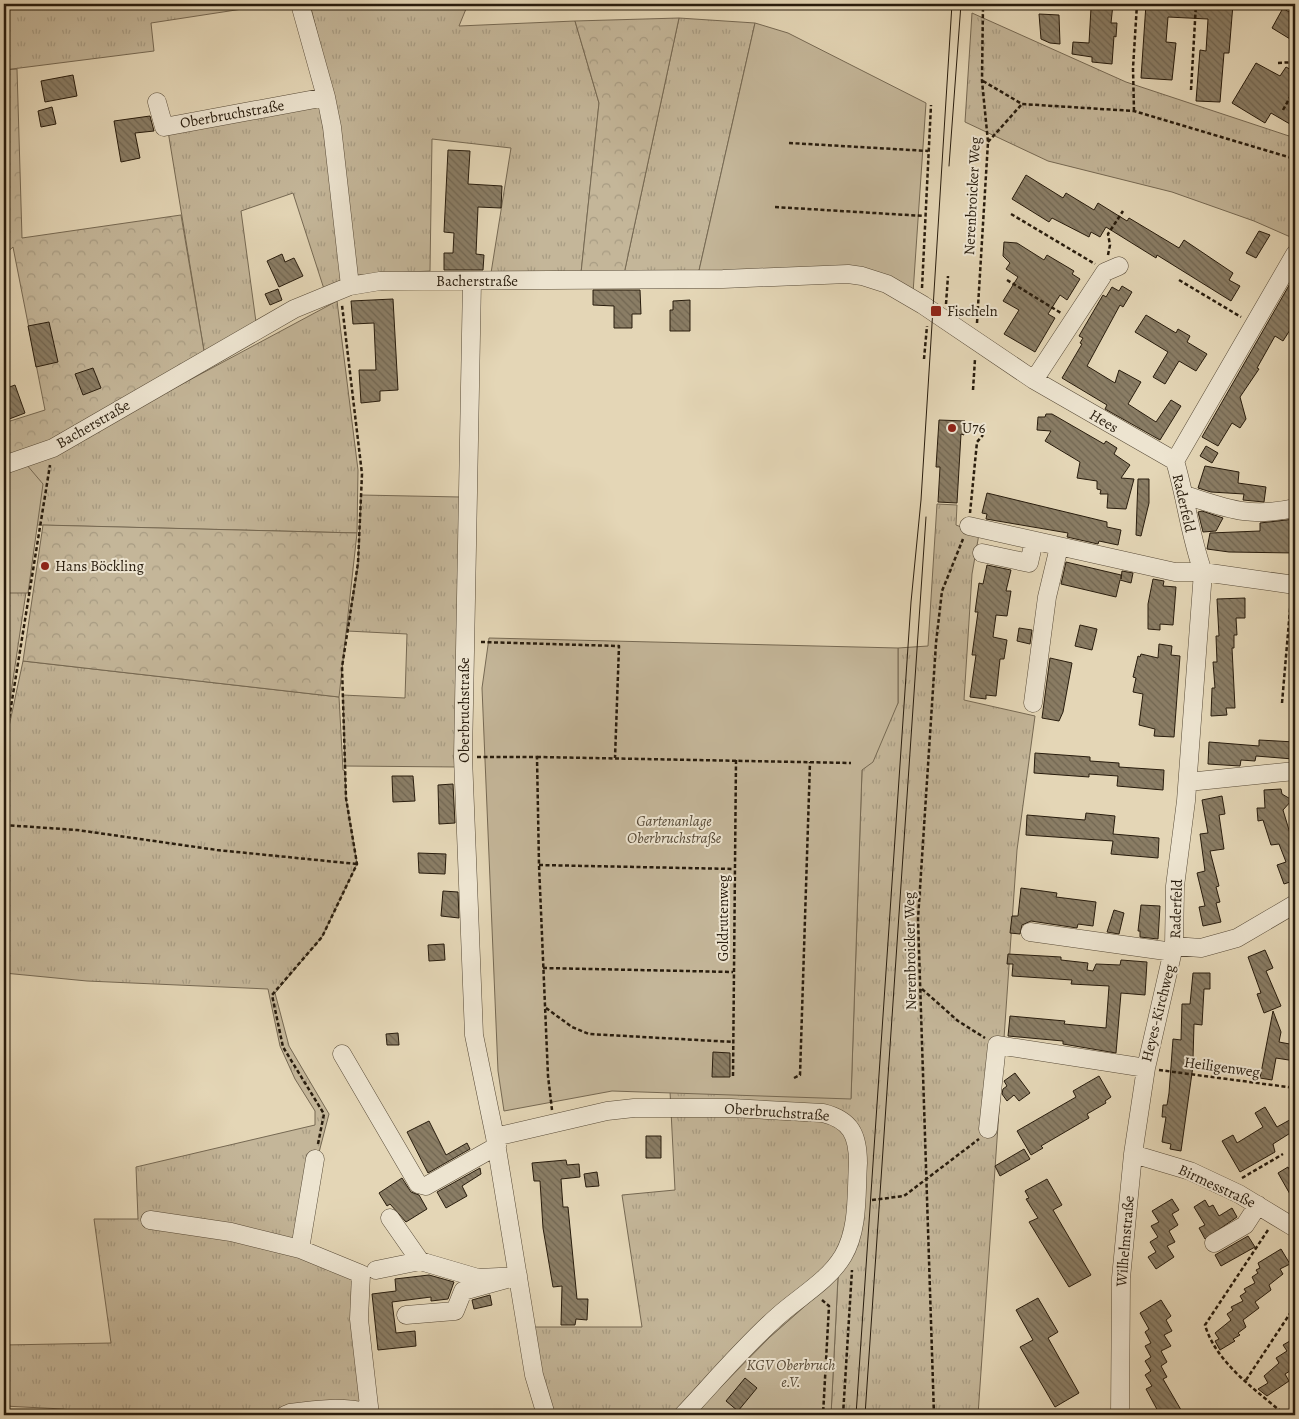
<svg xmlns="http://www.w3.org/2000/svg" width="1299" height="1419" font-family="Alegreya,serif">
<defs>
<pattern id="grass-tufts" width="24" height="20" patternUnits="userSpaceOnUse" patternTransform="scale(1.25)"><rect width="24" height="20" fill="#c4b699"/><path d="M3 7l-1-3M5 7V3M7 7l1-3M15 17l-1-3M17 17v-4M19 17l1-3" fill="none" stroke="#a89c83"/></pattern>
<pattern id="forest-crowns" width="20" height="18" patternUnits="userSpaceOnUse" patternTransform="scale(1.25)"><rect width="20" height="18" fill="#c4b699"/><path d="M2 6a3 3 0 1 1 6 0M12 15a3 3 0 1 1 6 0" fill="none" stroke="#a89c83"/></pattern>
<pattern id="building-back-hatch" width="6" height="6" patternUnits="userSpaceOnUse" patternTransform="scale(1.25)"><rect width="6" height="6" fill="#8a7d65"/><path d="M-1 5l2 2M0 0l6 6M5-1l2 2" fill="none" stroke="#716652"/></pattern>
</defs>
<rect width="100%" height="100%" fill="#e4d6b6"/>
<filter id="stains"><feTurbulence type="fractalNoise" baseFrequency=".004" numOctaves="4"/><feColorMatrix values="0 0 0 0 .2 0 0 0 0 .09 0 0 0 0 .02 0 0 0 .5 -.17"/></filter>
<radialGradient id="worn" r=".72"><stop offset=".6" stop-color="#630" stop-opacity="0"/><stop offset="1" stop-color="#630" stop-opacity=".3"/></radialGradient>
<path fill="url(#grass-tufts)" stroke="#766953" d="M4,4H275L151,23L154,51L4,70Z
M310,4H468L459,26L575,21L599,103L581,273H491L511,148L432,139L430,271L356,275L337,115Z
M972,13L1126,82L1295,138V239L1254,221L1172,192L1048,161L965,122Z
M679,18L755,23L698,275L624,274Z
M320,104L344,280L324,289L293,193L241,211L256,322L204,351L168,131Z
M337,301L358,470L357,533L36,525L4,740V469L57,451Z
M361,495L460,497L459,767L345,766L343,695L405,698L407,634L347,631L358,565Z
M937,504L957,505L956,525L979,534L972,574L964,700L1035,716L1017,850L978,1415H831L838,1277L770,1337L751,1335L676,1415H553L533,1339L532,1327H642L622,1195L675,1190L670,1091L851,1098L862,770L898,703V648L928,646Z
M23,661L339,697L343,770L345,771L346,798L357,864L322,937L275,993L289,1046L329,1114L317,1160L303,1247L363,1274L373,1415H104L63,1409L4,1406V1345L111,1343L94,1219H138L136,1167L315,1125V1111L295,1079L280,1046L268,989L87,981L4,973V750Z"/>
<path fill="url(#forest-crowns)" stroke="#766953" d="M679,18L624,274L581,273L599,103L575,21Z
M17,69L22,238L181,215L204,351L51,442L4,459V423L45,410L13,247L4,255V70Z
M43,525L357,533L339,697L23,661Z"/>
<path fill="#c4b699" stroke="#766953" d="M755,23L788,33L926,103L913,293L881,276L698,275Z
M26,464L43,484L28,593H4V471Z
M489,638L898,648V703L873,762L862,770L851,1099L612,1091L504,1111L498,1071L482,688Z
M838,1277L831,1415H693L770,1337Z"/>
<path fill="url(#building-back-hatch)" stroke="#281c0d" d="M1099,4H1113L1111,23H1117L1116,37L1114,36L1112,64L1092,62V57L1072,54L1073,42L1089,43L1091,8H1099Z
M1146,4L1209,7V4H1233L1229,53H1224L1220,102L1196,101L1200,50L1206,51L1208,19L1168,17L1166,42L1176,43L1172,80L1141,78Z
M1283,8L1295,16V42L1272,28Z
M1039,14L1059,15L1060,44L1050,43L1041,39Z
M1256,63L1280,76L1286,67L1295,72V127L1271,113L1265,123L1232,103Z
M73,75L77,96L45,102L41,81Z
M52,107L56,124L41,127L38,111Z
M150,116L154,131L135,133L140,158L121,162L114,121Z
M448,150L470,151L468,184L502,186L501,208L478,207L476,254L484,255L483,270H444V253H453L454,233L444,232Z
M1026,175L1063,198L1066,193L1094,210L1098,203L1127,221L1129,218L1179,248L1184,240L1233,273L1229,280L1240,286L1231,301L1157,255L1156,258L1106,227L1100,237L1091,232L1089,237L1052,218L1049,222L1012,199Z
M1259,231L1270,235L1256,258L1246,253Z
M1004,242L1017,243L1044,260L1047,255L1074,271L1072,274L1080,279L1067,300L1060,295L1048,314L1055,318L1035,352L1004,334L1019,310L1003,301L1018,277L1006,269L1010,263L1003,256Z
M282,254L285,262L294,258L303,276L279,287L267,261Z
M1295,275V322L1283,341L1275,336L1257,368L1259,369L1240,397L1246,419L1240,428L1232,423L1218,446L1202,437Z
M1122,286L1132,292L1123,307L1120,305L1087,366L1115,383L1119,370L1141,382L1128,404L1156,422L1171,400L1181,406L1160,440L1105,409L1107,405L1062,378L1082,344L1080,343L1083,338L1079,336L1103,295L1106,297L1112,287L1119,291Z
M278,289L282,300L270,305L265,294Z
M593,290H640L641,314H632V328H614V306L593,305Z
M393,299L398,390L380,391V401L361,403L359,370H376L374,323L353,324L351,301Z
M690,300V331H670V310H673V301Z
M1146,315L1176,333L1178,329L1190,336L1187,342L1207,354L1196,371L1179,361L1165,384L1153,377L1168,352L1135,332Z
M49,322L58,362L36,367L28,326Z
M93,368L101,388L83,395L75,374Z
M15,385L25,413L4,421V389Z
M1046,414H1052L1104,444L1106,441L1117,448L1114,454L1130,465L1121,478L1134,479L1126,509L1107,508L1108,494H1100L1101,490L1097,489V481L1077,478L1080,462L1045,441L1051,431L1037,430L1038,417H1045Z
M939,420L965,421L964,435L961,434L957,503L938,502L940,467H936Z
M1206,446L1218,453L1212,463L1200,456Z
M1205,466L1239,472L1238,483L1266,487L1264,502L1243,500L1244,494L1211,492L1198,488Z
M1138,479H1149V503L1141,536L1136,535Z
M987,493L1107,522V527L1121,530L1118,545L1099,541L1098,544L1067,537L1068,533L986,519L987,514L982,513Z
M1202,511L1223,518L1216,531L1203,532L1198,512Z
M1295,519V553L1229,552L1207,549L1210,533L1260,531V523Z
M1066,562L1121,575V579L1122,571L1133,573L1131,583L1120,580L1116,597L1061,584Z
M987,565L1011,570L1006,591H1011L1007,616L996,615L993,637L1007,640L1004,659H1000L996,696L986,695V699L970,697L976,655H972L978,612H975L979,583L983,584Z
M1153,579L1164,581L1163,586L1176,587L1173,625L1160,624V630L1148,629V604Z
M1245,598V618H1236L1237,635H1234V648H1232L1235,708H1226L1227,715L1211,716L1212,688H1215L1213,662H1217L1216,636H1219L1217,599Z
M1080,625L1097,629L1092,650L1075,646Z
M1019,628L1032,630L1030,644L1017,641Z
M1159,644L1172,646L1171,655L1180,656L1174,737L1154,736L1155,729L1139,725L1143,694L1133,692L1136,678L1133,677L1138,656L1140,657L1141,654L1158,658Z
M1050,658L1072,663L1063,712L1059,721L1042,718Z
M1259,740L1295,742L1293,759L1256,756L1255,761L1241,760L1240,766L1208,764L1209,742L1259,746Z
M1035,753L1090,757V761L1119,763V767L1164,770L1163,790L1117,786L1118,776L1089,774V777L1034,773Z
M392,776H413L415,801L393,802Z
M453,784L455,823L439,824L438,785Z
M1281,789L1282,794L1292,800L1283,810L1295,850L1294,884L1293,881L1284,884L1277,865L1286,862L1279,844L1271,845L1263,820L1258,821L1257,808H1265L1264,790Z
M1222,796L1225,814L1219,815L1224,849L1210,851L1219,886L1216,887L1220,902L1216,903L1221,922L1203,926L1199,907L1205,906L1197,873L1205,871L1200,834L1208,833L1202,800Z
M1086,813L1115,816L1113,834L1159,838L1158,858L1111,854L1113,841L1026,835L1027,815L1085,820Z
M418,853L446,854L445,874L419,873Z
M1021,888L1057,893L1056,897L1096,902L1093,926L1078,924L1077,928L1031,921L1022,925L1020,934L1010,933L1012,916H1018Z
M443,891L458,892L459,918L441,916Z
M1141,905L1160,906L1158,939L1140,937V931H1138Z
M1114,910L1124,913L1119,934L1107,932Z
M444,944L445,960L429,961L428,945Z
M1265,950L1273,968L1266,971L1281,1006L1264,1013L1257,994L1261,993L1248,957Z
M1008,954L1061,957V960L1088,963L1087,970L1093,971L1096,964L1120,965L1121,960L1147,962L1145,995L1121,993L1116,1053L1063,1044V1041L1008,1036L1010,1016L1065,1021L1064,1024L1106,1028L1109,986L1071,984L1072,980L1012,976L1013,964H1007Z
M1193,973H1210V989H1204L1202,1025L1194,1024L1193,1059H1194L1181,1151L1170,1149L1171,1144L1162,1142L1166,1117H1162L1163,1105H1167L1169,1093L1173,1039L1181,1040L1182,1004H1190Z
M1273,1011L1281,1032L1279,1042L1295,1045V1061L1276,1058L1272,1080L1260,1078Z
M398,1033L399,1045H387L386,1034Z
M713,1052L730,1053V1077H712Z
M1015,1073L1030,1093L1019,1101L1014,1095L1007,1101L1002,1094L1003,1089L1007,1086L1004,1081Z
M1099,1076L1111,1097L1105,1101L1106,1103L1087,1114L1089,1118L1041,1146L1043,1148L1031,1155L1017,1131L1076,1097L1073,1091Z
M1265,1107L1277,1127L1295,1117V1130L1273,1144L1275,1152L1240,1172L1222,1141L1233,1135L1237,1143L1263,1127L1255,1113Z
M429,1121L446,1155L467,1143L470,1149L428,1173L407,1132Z
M646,1136H661V1158H646Z
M1024,1149L1030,1159L1000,1176L995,1166Z
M566,1160L567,1165L579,1164L580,1177L561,1179L563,1207H568L577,1299H588L587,1320L576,1319L575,1325H561L562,1286L553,1287L543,1228L540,1181H534L532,1163Z
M1288,1167L1295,1180V1203L1278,1173Z
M480,1168L481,1174L462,1186L467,1196L446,1208L437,1192Z
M597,1172L599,1186L586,1187L584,1174Z
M402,1178L411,1192L419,1195L427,1209L406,1222L390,1204L387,1206L379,1193Z
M1047,1179L1062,1205L1053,1210L1091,1275L1069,1287L1029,1222L1038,1218L1026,1199L1029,1198L1025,1191Z
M1172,1199L1179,1210L1172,1214L1178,1225L1169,1231L1175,1242L1167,1246L1174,1257L1156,1269L1148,1257L1156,1252L1150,1242L1158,1237L1151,1226L1159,1222L1152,1211Z
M1205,1200L1209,1207L1213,1205L1219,1216L1232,1208L1237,1217L1205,1239L1199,1228L1205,1225L1194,1207Z
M1248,1236L1255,1247L1221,1266L1215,1255Z
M1281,1249L1290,1264L1280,1269L1283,1274L1269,1285L1271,1290L1255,1302L1259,1308L1243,1320L1246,1327L1238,1333L1240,1335L1233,1339L1235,1341L1220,1350L1215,1341L1219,1339L1215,1333L1231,1320L1227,1314L1233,1310L1231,1307L1243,1301L1240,1296L1246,1292L1244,1289L1255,1283L1252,1277L1258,1273L1256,1270L1260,1268L1258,1263Z
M429,1275L454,1282L448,1299L431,1301V1297L392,1302L396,1333L415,1331L416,1346L378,1350L372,1294L396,1291L395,1279Z
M490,1295L492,1305L474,1309L472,1300Z
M1038,1298L1058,1332L1048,1338L1079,1393L1055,1407L1020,1347L1033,1340L1016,1310Z
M1161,1300L1171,1316L1166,1320L1172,1331L1164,1335L1171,1346L1161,1351L1167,1362L1161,1366L1167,1377L1163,1379L1184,1415H1160L1146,1389L1152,1386L1145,1375L1151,1371L1145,1361L1151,1357L1145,1346L1151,1343L1145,1332L1149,1329L1140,1313Z
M1295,1338V1368L1285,1374L1289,1381L1267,1396L1258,1389L1268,1383L1264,1376L1279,1363L1276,1358L1287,1351L1283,1345Z
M745,1378L757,1388L738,1411L726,1401Z"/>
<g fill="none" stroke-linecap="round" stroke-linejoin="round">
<defs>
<path id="minor" d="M300,4L326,97L332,127L350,286
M157,102L164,127L326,97
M472,281L463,757L474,1035L495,1137L534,1375L546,1415
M1034,380L1105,272L1119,266
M4,465L53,448L294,309L350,286L380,281L723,279L848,274L862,276L887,284L923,305L1034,380L1175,461
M1185,495C1229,509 1249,518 1295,508
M969,526L1175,572H1203L1295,585
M982,553L1029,563L1034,541
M1033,703L1047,597L1059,547
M1188,782L1295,771
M1030,932L1173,952
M1174,946L1201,948L1237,938L1295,904
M342,1054L418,1184L426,1186L497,1146
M988,1129L997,1045L1146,1068
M495,1137L607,1111L634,1108H731L823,1113C851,1120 858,1135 858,1163C856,1194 859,1229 843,1256C828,1281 799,1297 778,1316C746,1344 713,1383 683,1415
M1133,1154L1190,1171L1239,1194L1295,1228
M390,1218L420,1261
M150,1220L231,1232L300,1249L361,1274L359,1319L370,1415
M1214,1243L1245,1225L1258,1205
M300,1249L315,1159
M376,1270L420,1261L478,1278L518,1276L463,1291L455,1311L406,1315
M285,1415L290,1413C318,1409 342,1406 370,1413
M1120,1415L1121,1278L1133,1154L1146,1068L1174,946L1175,886L1186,801L1203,572C1190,536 1186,498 1175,461L1295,254"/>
</defs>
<use href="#minor" stroke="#574a37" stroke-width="19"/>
<path stroke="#281c0d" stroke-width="2.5" stroke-dasharray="4 2.5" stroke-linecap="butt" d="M1278,63L1295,62
M983,81L1022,104L1134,111L1295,159
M1191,90L1196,4
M1283,110L1295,88
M1134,111L1133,68L1137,4
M988,142L1022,104
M789,143L928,151
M775,207L924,216
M1011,214L1095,264
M1108,255L1110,245L1108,234L1123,211
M1007,280L1061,313
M1179,280L1241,317
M922,288L931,105
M946,304L948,276
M977,323L988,142L982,81L983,4
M924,359L927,326
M973,390L975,359
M970,513L977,442L983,435
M481,642L619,646L615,758
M1282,703L1291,598
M4,750L50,465
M477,757H537L539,865L548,1076L552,1110
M537,757L851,763
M4,825L77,830L217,850L357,864
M539,865L734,869
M543,968L733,972
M922,989L958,1021L985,1038
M546,1008L572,1027L589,1034L734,1042
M1159,1070L1295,1088
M733,1076L736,760
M794,1078L800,1075L810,762
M318,1144L324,1114L283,1047L272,995L322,937L357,864L346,798L342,667L358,563L362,474L342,305
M1242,1178L1283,1154
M872,1200L904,1196L979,1139
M1268,1230L1205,1325C1216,1363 1256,1390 1285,1415
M822,1300L829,1306L823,1415
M1246,1380L1295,1306
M843,1415L852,1270
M934,1415L918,919L936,643L942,591L963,539"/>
<use href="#minor" stroke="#ede4d0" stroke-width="18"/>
<path stroke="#281c0d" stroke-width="1" d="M949,166L961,4
M856,1415L911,602L921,500L952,4
M865,1415L926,517"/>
</g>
<g fill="#8f2418" stroke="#ede4d0" stroke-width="2">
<rect x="930" y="305" width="12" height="12" rx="2.5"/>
<circle cx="952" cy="428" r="5"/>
<circle cx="45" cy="566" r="5"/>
</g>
<g text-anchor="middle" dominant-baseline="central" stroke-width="4" stroke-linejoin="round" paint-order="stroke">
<g font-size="15" fill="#281c0d" stroke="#ede4d0">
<text transform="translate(232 114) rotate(-10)">Oberbruchstraße</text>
<text transform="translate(972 196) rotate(-87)">Nerenbroicker Weg</text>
<text x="477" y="281">Bacherstraße</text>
<text transform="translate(1104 421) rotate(31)">Hees</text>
<text transform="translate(93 424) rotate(-30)">Bacherstraße</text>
<text transform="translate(1184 503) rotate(77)">Raderfeld</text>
<text transform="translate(464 710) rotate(-90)">Oberbruchstraße</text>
<text transform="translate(1176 909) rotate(-88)">Raderfeld</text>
<text transform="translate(723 918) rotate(-90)">Goldrutenweg</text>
<text transform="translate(910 951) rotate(-91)">Nerenbroicker Weg</text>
<text transform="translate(1158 1013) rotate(-76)">Heyes-Kirchweg</text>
<text transform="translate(1222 1067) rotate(8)">Heiligenweg</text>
<text transform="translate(777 1112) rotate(4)">Oberbruchstraße</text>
<text transform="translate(1217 1186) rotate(25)">Birmesstraße</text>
<text transform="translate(1125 1241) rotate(-85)">Wilhelmstraße</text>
</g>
<g font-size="15" fill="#281c0d" stroke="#ede4d0" text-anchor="start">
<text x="947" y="311">Fischeln</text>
<text x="962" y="428">U76</text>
<text x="55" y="566">Hans Böckling</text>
</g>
<g font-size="15" font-style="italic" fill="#574a37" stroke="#ede4d0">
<text x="674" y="821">Gartenanlage<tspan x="674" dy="17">Oberbruchstraße</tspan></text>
<text x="791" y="1365">KGV Oberbruch<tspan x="791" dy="17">e.V.</tspan></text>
</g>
</g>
<rect width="1299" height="1419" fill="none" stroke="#e4d6b6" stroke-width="20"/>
<rect x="5" y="5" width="1289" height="1409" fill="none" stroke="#281c0d" stroke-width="2.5"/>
<rect x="10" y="10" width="1279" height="1399" fill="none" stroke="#281c0d"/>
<rect width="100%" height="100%" filter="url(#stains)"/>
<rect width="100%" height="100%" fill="url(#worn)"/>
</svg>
